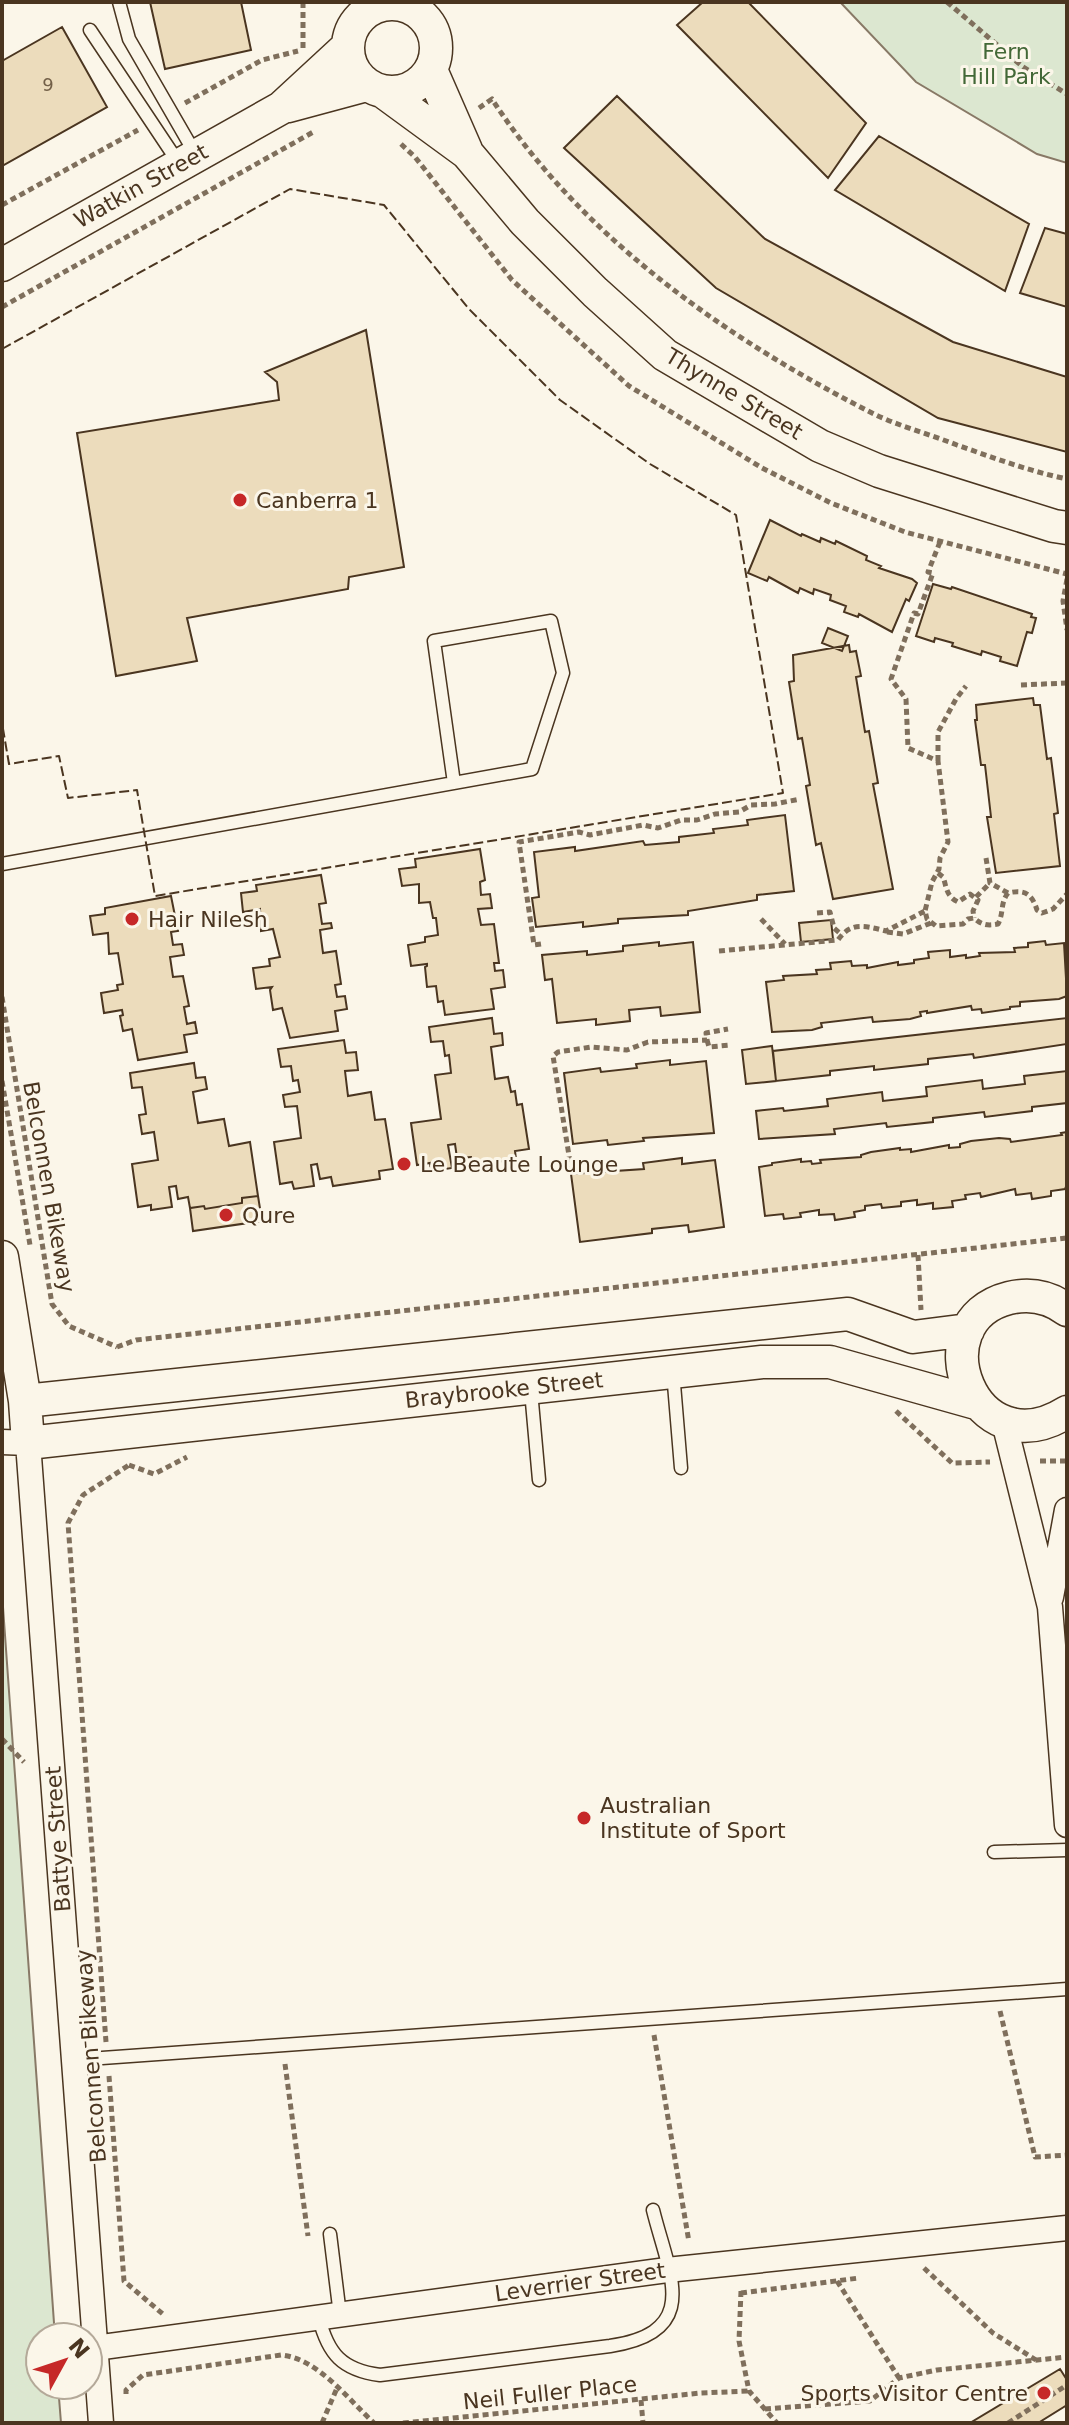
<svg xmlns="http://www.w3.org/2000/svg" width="1069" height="2425" font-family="'DejaVu Sans',sans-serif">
<rect width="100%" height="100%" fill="#fbf6e9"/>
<path fill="#dce7d0" stroke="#887966" stroke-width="2" d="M840,2H1067V163L1037,154L916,82Z
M2,1593L55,2337H40V2385H58L61,2423H2Z"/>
<path fill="#ecdcbc" stroke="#4a3520" stroke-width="2" d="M150,2H241L251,50L165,69Z
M703,2H748L866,123L828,178L677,25Z
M62,27L107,107L2,166V61Z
M617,96L765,239L953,342L1067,377V452L938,418L716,288L564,148Z
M879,136L1029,224L1005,291L835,190Z
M1045,228L1067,234V307L1020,293Z
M366,330L404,567L349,577L348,589L187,618L197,661L116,676L77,433L279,400L277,382L265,372Z
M770,520L801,536L802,534L820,542L821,538L835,544L836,541L867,556L866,560L881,566L879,568L912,579L917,583L909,601L906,599L892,632L859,614L858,617L844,612L846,606L830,600L831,595L814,589L813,594L800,588L798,593L769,577L767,581L748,573Z
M933,584L951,589L952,587L1032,614L1031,617L1036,618L1032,633L1027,632L1017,666L1000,661L1001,657L982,651L981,655L952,646L953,643L935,638L934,642L916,636Z
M828,628L848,636L842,651L822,643Z
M849,645L850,652L856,651L861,676L856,677L865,732L869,731L878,783L873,784L893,889L833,899L821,843L816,845L806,786L810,785L802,738L798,739L789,682L794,681L793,655Z
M1033,698L1034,705H1040L1047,759L1051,758L1058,813L1054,814L1060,866L996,873L987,817H991L985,765H981L975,720H977L976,705Z
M785,815L794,891L757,895V900L688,911V915L618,919V923L583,927V922L536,927L532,898L539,897L534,852L575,847V851L643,841L645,845L679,842V837L714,833L713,829L748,825L747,820Z
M480,849L485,880L480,882L481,895L490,894L492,908L478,909L481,925L494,924L499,963H494L495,971L503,970L505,987L491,989L494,1009L445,1015L443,1001L438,1002L436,986L427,987L425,967L427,966V964L411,966L408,945L425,942V937L438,935L436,918H433L430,902L419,903V884L402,886L399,869L416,867L415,859Z
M321,875L326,903L319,904L322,924L331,923L332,928L320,930L323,953L336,951L341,984L335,985L337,997L345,996L347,1009L335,1011L338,1031L290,1038L282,1008L273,1010L270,990L272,987L256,989L253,968L270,966L269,959L280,957L273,929L261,931L260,909L243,912L241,893L257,891L256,885Z
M171,896L178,931L171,932L173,945L182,944L184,955L170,957L173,977L183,976L189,1006L184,1007L187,1024L195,1022L197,1033L184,1035L187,1052L138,1060L132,1029L123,1031L120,1016L123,1015L122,1010L104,1013L101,993L118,990L117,985L123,984L118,953L109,954L108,933L93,935L90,916L105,914V908Z
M831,920L833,939L801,942L799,923Z
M1045,941L1046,945L1064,943L1067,996L1059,999L1020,1002V1006L1010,1007V1009L982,1013L981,1009L972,1010L971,1006L927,1013V1011L920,1012L921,1016L910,1019L873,1022L872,1017L821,1023L822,1027L812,1030L772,1032L766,982L784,980L783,976L817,974L816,970L831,969L830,963L851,961L852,966L867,965V968L898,962V965L914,963V960L929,958L928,952L950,950V957L966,955V958L980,956L979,953L1015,952L1014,948L1028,947V943Z
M659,942V946L693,942L700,1012L661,1016L660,1007L629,1010L630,1021L596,1025V1019L557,1023L552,979L545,980L542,955L587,951V955L623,951V946Z
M492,1018L494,1034L502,1033L503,1045L491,1047L495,1079L508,1077L511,1092L515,1091L517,1105L522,1104L529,1149L515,1151L516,1159L472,1166L471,1157L457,1158L455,1144L448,1145L452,1168L431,1171L430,1163L417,1165L411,1123L441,1119L435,1075L451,1073L449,1055L445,1056L443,1041L431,1042L429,1027Z
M1067,1018V1044L974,1058L973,1054L928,1059V1064L874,1070V1066L830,1071V1075L776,1081L773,1051Z
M344,1040L346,1053L356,1052L358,1070L345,1071L348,1096L371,1092L375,1120L385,1119L393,1169L379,1171L380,1179L333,1186L331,1177L320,1179L317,1164L311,1165L314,1186L294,1189L292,1182L280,1184L274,1142L301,1138L297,1106L285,1107L283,1095L300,1092L298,1080L293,1081L291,1066L281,1067L278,1049Z
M772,1046L776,1081L746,1084L742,1050Z
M670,1060V1065L706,1061L714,1133L643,1138L644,1141L608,1145L607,1140L573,1144L564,1073L600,1068L601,1072L637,1068L636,1064Z
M194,1063L196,1078L205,1077L207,1089L193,1092L198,1123L224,1119L229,1146L250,1142L258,1196L242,1198V1203L205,1209L204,1206L190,1208L188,1197L178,1199L176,1186L169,1187L172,1207L151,1210V1205L138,1207L132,1164L158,1160L154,1132L142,1134L139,1115L146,1114L142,1087L132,1088L130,1073Z
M1067,1071V1103L1032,1107V1111L985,1117L984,1112L933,1118V1122L887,1127L886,1123L834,1129L835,1134L759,1139L756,1111L783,1108L784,1111L828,1106L827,1099L882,1092L883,1101L927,1096L926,1087L982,1080L983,1089L1025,1084L1024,1076Z
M1067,1132V1184L1065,1189L1051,1191V1196L1032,1199L1031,1193L1016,1195L1015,1189L981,1197L980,1193L965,1195L966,1199L952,1201L953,1207L933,1209V1203L917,1205V1200L901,1202V1206L882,1208L881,1204L865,1206V1210L854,1212L855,1217L835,1220L834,1214L819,1215V1210L800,1213L801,1217L784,1219L783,1214L765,1216L759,1167L772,1165V1163L801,1159V1162L811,1161L812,1164L821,1163L820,1160L861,1157V1155L871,1152L900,1148V1150L911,1149V1152L949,1145V1148L960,1147V1144L971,1141L999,1138L1010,1139L1011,1142L1062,1135L1061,1133Z
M682,1158V1164L715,1160L724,1227L689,1232L688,1225L652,1229V1233L580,1242L571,1174L644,1169L643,1163Z
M258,1196L262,1221L193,1231L190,1208L204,1206L205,1209L242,1203V1198Z
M1060,2369L1067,2380V2405L1038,2423H970Z"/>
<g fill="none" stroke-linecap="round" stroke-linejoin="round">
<defs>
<path id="service" d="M119,2L129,39L196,155
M90,30L180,165
M2,864L532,769L563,673L551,621L434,641L454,783
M673,1372L681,1468
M531,1391L539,1480
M994,1852L1067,1850
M74,2060L1067,1989
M330,2234L340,2315
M319,2318C328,2354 342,2370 380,2375L610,2346C703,2332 669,2275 653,2210"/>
<path id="minor" d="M1004,1422L1050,1607L1067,1825
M2,1442L28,1443L101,2423
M1051,1597L1067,1510
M95,2348L667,2270L1067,2228"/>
<path id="tertiary" d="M348 48a44 44 0 1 1 88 0a44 44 0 1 1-88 0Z
M431,70L466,150
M385,93L467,153L525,222L595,292L665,355L820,446L879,471L1054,526L1067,528
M288,106L366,85
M2,265L281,108L347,47
M2,1257L25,1401L28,1443L762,1362H830L976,1403
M1067,1310C1050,1297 1030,1293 1009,1298C917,1321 973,1471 1067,1412
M25,1401L848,1314L913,1337L968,1330"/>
</defs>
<use href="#service" stroke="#4a3520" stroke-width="15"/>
<use href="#minor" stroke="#4a3520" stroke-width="27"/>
<use href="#tertiary" stroke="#4a3520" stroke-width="35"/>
<path stroke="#7f6f5c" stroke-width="5" stroke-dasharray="6 4" stroke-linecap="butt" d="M303,2V49
M947,2L1023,67L1067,94
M185,103L262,60L298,51
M479,108L492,99C581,237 727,339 872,413C898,426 929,434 957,445C994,458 1029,471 1067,479
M401,144L415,157L512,280L629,386L762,468L831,503L905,532L1067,574
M2,205L138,130
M2,307L315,131
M940,542L928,572L933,573L918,614L914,613L891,679L906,699L908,748L938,761L948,842L940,858L939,869L932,882L925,911L927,919L936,926L963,924L968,919L974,918C982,925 987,926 998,924C1004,913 1000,903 1008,893C1025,889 1032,894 1037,910L1042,913L1053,909L1067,894
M1067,579L1063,601L1067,630
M1021,685L1067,683
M938,761V732L956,699L966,686
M986,858L990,883L1008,893
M938,873L943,877C947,888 946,896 958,902L970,894L978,900L973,911L974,918
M976,897L990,883
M817,913L830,912L834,928L842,935
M761,919L785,944
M887,932L903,934L931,923
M541,944L534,945L519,842L579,832L590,835L643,825L658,828L681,820H697L715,814L739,812L751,805L775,804L800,799
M719,951L838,940C851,921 866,926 886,931L925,911
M2,997L52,1304L69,1326L117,1347
M707,1040L709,1047L730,1045
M2,1081L30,1245
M575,1167L571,1168L553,1056L558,1052L591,1047L627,1050L648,1042L707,1040L706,1033L728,1029
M918,1255L921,1310
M117,1347L136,1340L1067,1238
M896,1411L952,1463L990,1462
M1040,1461H1067
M129,1465L154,1474L187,1457
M2,1739L24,1762
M1000,2011L1035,2157L1067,2155
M654,2035L689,2242
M106,2042L68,1523L83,1495L129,1465
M285,2064L308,2236
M109,2076L124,2281L164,2315
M924,2268L993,2333L1036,2360
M837,2281L899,2378
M741,2291L739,2341L749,2391L777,2423
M741,2293L859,2278
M126,2394V2390L143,2375L281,2355C317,2358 348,2399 374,2423
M641,2400L643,2423
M765,2409L870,2401L899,2378L937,2370L1067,2357
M322,2423L337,2388
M403,2423L701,2393L749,2391
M1008,2423L1067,2385"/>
<use href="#service" stroke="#fbf6e9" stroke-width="12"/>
<use href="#minor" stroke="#fbf6e9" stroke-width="24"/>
<use href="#tertiary" stroke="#fbf6e9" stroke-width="32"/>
<path stroke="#4a3520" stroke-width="2" stroke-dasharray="10 4" stroke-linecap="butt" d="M2,349L290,189L384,205L469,309L560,400L650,464L736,515L783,793L155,896L137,790L68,798L59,756L9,764L2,723"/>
</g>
<g fill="#c62828" stroke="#fbf6e9" stroke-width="3">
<circle cx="240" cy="500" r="8"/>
<circle cx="132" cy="919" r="8"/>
<circle cx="404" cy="1164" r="8"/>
<circle cx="226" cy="1215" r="8"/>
<circle cx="584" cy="1818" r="8"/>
<circle cx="1044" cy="2393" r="8"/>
</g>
<g text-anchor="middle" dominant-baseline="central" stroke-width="6" stroke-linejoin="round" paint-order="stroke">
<g font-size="18" fill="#725f47">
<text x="48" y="84">9</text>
</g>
<g font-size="22" fill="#436837" stroke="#fbf6e9">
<text x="1006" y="51">Fern<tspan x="1006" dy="25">Hill Park</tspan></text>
</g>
<g font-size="22" fill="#4a3520" stroke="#fbf6e9">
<text transform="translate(141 186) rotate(-29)">Watkin Street</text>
<text transform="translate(734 394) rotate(31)">Thynne Street</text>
<text transform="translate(49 1187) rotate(80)">Belconnen Bikeway</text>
<text transform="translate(504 1390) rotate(-6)">Braybrooke Street</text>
<text transform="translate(58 1839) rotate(-94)">Battye Street</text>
<text transform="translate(91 2056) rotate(-94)">Belconnen Bikeway</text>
<text transform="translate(580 2282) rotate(-8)">Leverrier Street</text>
<text transform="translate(550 2393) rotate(-6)">Neil Fuller Place</text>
</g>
<g font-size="22" fill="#4a3520" stroke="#fbf6e9" text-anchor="start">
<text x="256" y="500">Canberra 1</text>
<text x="148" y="919">Hair Nilesh</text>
<text x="420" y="1164">Le Beaute Lounge</text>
<text x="242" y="1215">Qure</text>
<text x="600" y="1805">Australian<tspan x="600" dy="25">Institute of Sport</tspan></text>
<text x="1028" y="2393" text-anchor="end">Sports Visitor Centre</text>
</g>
</g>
<rect width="1069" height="2425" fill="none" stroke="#4a3520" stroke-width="8"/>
<g transform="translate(64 2361) rotate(50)"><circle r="38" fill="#fbf6e9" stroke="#b4a999" stroke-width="2"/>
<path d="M0-6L14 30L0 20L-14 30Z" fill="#c62828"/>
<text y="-12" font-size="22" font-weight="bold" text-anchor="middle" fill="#4a3520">N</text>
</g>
</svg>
